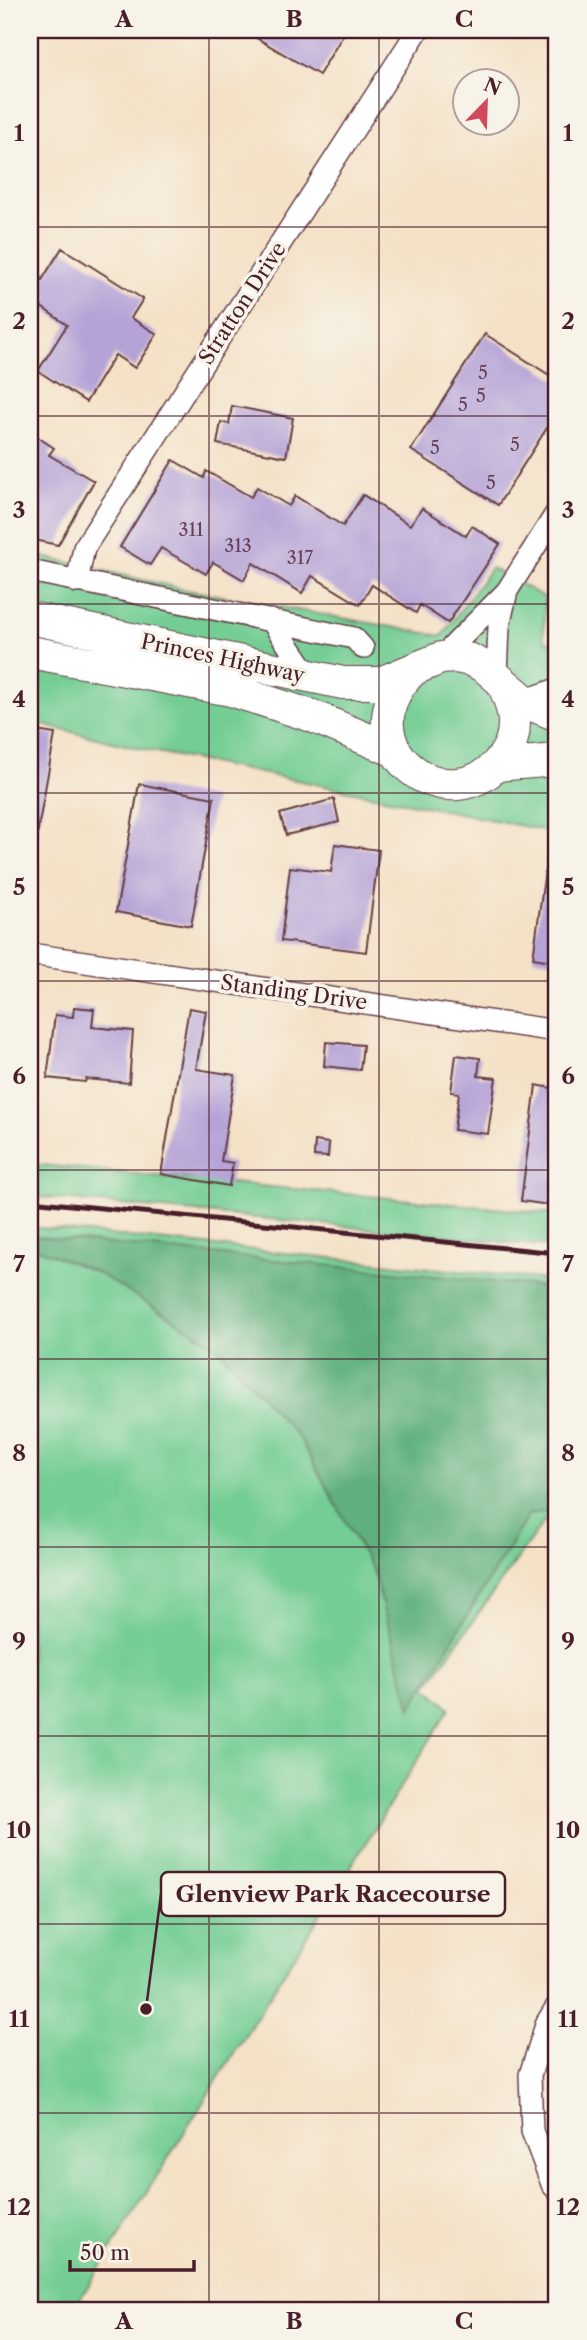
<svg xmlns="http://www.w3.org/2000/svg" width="587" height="2340" font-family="'Libre Caslon Text',serif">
<rect width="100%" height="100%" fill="#f7f3e8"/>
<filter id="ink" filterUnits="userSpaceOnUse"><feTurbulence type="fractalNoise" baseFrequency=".0143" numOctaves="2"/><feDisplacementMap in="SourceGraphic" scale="14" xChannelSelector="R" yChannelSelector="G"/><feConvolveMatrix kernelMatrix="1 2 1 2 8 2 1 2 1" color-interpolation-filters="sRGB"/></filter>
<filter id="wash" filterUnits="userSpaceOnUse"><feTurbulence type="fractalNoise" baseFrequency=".00686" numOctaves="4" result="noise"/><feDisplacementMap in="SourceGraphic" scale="28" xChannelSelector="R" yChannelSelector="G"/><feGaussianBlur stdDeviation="1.57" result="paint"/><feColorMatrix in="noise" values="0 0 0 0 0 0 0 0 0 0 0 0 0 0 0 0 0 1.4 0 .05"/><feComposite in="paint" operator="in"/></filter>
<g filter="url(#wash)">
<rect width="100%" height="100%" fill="#f4e1c6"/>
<path fill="#73cd94" stroke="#5e7660" stroke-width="2" d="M30,554L187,590L442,636L491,568L544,597V639L557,647V833L142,749L30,722Z
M30,1164L557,1214V1247L30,1196Z
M30,1227L557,1281V1503L426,1687L450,1708L73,2310H30Z"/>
<path fill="#5eb07e" stroke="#546854" stroke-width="2" d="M30,1236L557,1288V1510L529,1514L411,1708L373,1571L300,1439L215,1345L96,1272L30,1246Z"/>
<g id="blocks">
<path fill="#b5a3d7" d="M243,30H346L319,75Z
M62,248L143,299L131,318L157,334L135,368L115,355L86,402L38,371L67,325L30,299Z
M485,334L557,380V412L498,505L411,450Z
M232,406L293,418L286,457L217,444L221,422L229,424Z
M30,432L54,448L49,455L94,481L58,545L30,539Z
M173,460L204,478L206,471L251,497L257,487L289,506L295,496L343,526L363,495L410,525L422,508L466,536L472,526L500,544L448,623L420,605L416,613L372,585L360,605L312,576L302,593L253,563L244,580L213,562L206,574L161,548L150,565L120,547Z
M30,730L55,734L37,835L30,834Z
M139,784L214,798L191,926L116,912Z
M334,799L339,822L286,835L280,814Z
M549,842H557V962L533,958Z
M335,844L379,850L366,952L281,941L290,867L331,872Z
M74,1007L94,1009L92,1027L133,1031L129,1083L86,1079L85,1082L47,1078L55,1015L73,1017Z
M189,1008L206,1011L196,1069L235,1075L221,1161L233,1163L229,1186L161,1174Z
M326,1042L363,1045L360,1070L324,1066Z
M456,1055L480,1058L478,1076L496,1078L488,1134L454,1130L459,1093L451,1092Z
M536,1085L557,1089V1145L552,1178L557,1179V1206L521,1201Z
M315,1141L329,1143L328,1157L314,1156Z"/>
</g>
</g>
<g filter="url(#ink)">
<use href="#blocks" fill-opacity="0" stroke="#643c42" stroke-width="2"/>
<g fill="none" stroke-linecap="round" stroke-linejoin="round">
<defs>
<path id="minor" d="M30,571L354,638L363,648
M77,582L84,548L418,30
M271,620L309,676
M441,658L507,591L557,512
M497,676L499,626L507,591
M527,703L532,698L557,689
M30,954L557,1031
M557,2006L547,2022L530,2075L532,2131L552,2184L557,2190"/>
<path id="highway" d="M30,618L343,683H380L441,658L456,657L471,660L485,667L527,703L557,715
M30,652L231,690L312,716L395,751
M414,669C336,743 452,832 505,754C520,731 514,707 503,684
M497,765L557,760"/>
</defs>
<use href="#minor" stroke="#643c42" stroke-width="24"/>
<use href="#highway" stroke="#643c42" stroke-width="34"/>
<use href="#minor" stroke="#fff" stroke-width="21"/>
<use href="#highway" stroke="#fff" stroke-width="32"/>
<path stroke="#4a1f2b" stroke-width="5" d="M30,1201L557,1253"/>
</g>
</g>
<path fill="none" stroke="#4a1f2b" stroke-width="2" stroke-opacity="0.55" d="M209,30V2310M379,30V2310M30,227H557M30,416H557M30,604H557M30,793H557M30,981H557M30,1170H557M30,1359H557M30,1547H557M30,1736H557M30,1924H557M30,2113H557"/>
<g text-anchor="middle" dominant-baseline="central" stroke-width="7" stroke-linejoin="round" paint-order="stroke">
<g font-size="18" fill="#654056">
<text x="483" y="373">5</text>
<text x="481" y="396">5</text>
<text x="463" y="405">5</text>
<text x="515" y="445">5</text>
<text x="435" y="448">5</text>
<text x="491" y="483">5</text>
<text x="191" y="530">311</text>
<text x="238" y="546">313</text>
<text x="300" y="558">317</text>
</g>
<g font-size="21" fill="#4a1f2b" stroke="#f7f3e8">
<text transform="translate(242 303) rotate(-57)">Stratton Drive</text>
<text transform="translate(223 658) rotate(12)">Princes Highway</text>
<text transform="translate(294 992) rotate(8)">Standing Drive</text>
</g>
</g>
<path fill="none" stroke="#4a1f2b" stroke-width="2.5" d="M146 2009L161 1894"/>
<circle fill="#4a1f2b" stroke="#f7f3e8" stroke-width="2.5" cx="146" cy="2009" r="7"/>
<rect fill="#f7f3e8" stroke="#4a1f2b" stroke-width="2.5" x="161" y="1872" width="344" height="44" rx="7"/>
<g font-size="23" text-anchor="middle" font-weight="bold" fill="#4a1f2b">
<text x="333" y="1902">Glenview Park Racecourse</text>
</g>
<rect width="587" height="2340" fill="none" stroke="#f7f3e8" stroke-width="77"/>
<g transform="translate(486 102) rotate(23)"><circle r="33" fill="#f7f3e8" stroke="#b29e9c" stroke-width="2"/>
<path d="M0-5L12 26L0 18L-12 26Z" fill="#d1495b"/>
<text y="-10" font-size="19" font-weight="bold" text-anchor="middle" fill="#4a1f2b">N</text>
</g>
<path d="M70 2260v10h124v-10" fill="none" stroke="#4a1f2b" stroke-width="3.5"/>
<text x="80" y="2260" font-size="21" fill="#4a1f2b" stroke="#f7f3e8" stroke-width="5" paint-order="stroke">50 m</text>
<rect x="38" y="38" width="510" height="2264" fill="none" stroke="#4a1f2b" stroke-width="2.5"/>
<g font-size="23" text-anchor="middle" font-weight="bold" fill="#4a1f2b">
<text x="124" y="27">A</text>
<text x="294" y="27">B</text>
<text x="464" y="27">C</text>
<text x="19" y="141">1</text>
<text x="568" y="141">1</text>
<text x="19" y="329">2</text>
<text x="568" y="329">2</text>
<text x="19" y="518">3</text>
<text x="568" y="518">3</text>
<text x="19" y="707">4</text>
<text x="568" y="707">4</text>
<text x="19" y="895">5</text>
<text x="568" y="895">5</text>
<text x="19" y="1084">6</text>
<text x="568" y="1084">6</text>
<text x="19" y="1272">7</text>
<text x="568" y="1272">7</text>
<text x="19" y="1461">8</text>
<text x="568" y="1461">8</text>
<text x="19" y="1649">9</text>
<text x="568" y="1649">9</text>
<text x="19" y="1838">10</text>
<text x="568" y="1838">10</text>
<text x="19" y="2027">11</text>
<text x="568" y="2027">11</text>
<text x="19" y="2215">12</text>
<text x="568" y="2215">12</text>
<text x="124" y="2329">A</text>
<text x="294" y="2329">B</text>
<text x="464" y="2329">C</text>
</g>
</svg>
